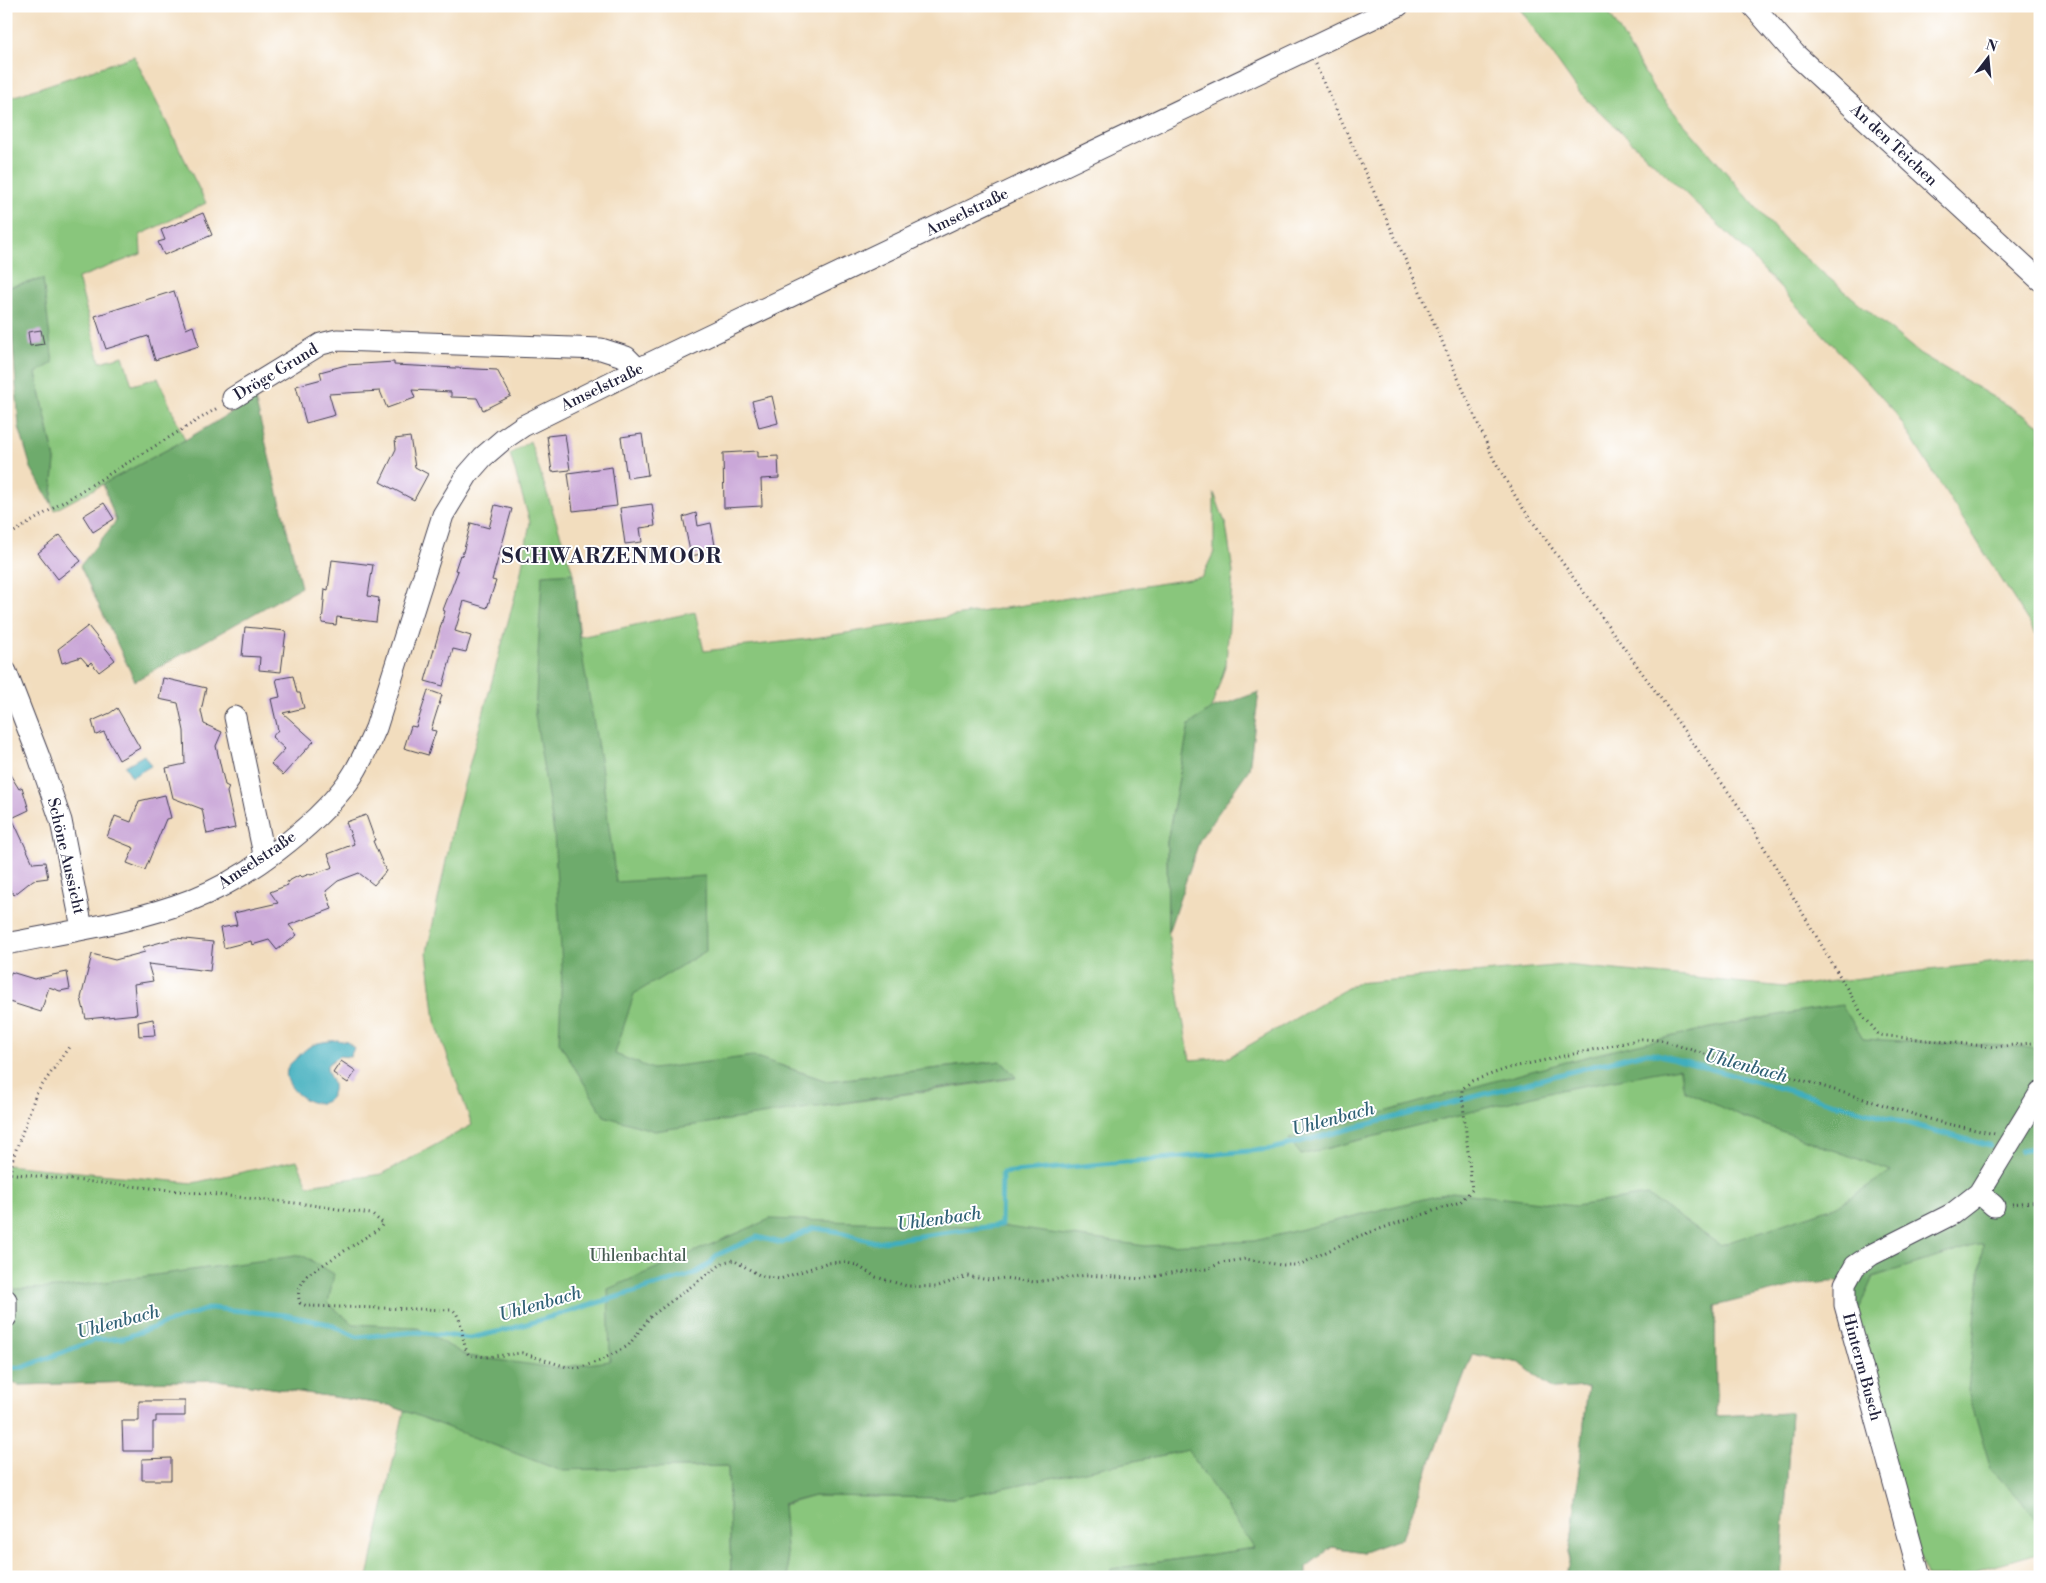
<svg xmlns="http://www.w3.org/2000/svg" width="2046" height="1583" font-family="'Libre Bodoni',serif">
<rect width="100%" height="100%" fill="#fff"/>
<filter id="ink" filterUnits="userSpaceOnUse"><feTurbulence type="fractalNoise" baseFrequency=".02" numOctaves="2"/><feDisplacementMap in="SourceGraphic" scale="10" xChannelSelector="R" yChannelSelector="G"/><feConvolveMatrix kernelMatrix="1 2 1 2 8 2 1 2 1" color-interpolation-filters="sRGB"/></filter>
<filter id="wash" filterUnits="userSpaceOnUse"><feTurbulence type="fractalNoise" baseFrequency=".0096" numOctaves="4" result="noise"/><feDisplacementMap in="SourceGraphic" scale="20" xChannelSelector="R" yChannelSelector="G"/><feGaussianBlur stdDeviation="1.12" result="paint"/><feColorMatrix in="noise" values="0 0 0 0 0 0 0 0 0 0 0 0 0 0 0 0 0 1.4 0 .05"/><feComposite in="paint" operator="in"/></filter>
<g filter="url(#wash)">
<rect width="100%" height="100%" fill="#f2ddbe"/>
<path fill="#89c67c" stroke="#56745c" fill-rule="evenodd" d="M1518,6H1605L1654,89L1787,243L1919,353L2040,425V640L1894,411L1744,249L1579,92Z
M134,56L206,203L140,235L141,254L78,278L100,362L123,356L132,385L158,378L185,440L55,510L51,503L55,460L36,373L43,279L9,287L6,244V99Z
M530,441L573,573L580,637L695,612L704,651L808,639L1202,577L1214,552V493L1226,525L1233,572L1226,664L1211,709L1189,725L1167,842L1168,933L1190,1060L1229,1057L1356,983L1566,965L1784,987L2040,957V1553L1957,1577H1926L1829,1246L1715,1306L1716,1416L1791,1413L1781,1577H1565L1569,1563L1588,1387L1552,1389L1520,1363L1472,1354L1402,1538L1364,1552L1332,1547L1189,1445L1098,1468L1188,1450L1255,1548L1112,1569L1110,1577H788L783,1505L814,1496L953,1498L735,1461L587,1469L728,1466L731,1577H368L404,1411L389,1405L217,1380L19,1385L6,1381V1295L15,1289L6,1282V1165L193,1183L297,1160L308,1185L382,1174L472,1125L435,1021L427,952L455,818L520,577L530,522L510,454ZM1001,1061L1016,1078L818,1107L780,1065L827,1081Z"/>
<path fill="#6eab6c" stroke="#486654" d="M43,279L53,363L36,373L55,460L51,503L31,468L19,427L9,287Z
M255,399L301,587L135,681L80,566L116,521L103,484L185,440Z
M573,573L579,637L601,765L616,882L705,876L706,951L634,994L615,1054L653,1069L753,1056L827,1081L1001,1061L1016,1077L655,1131L604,1116L559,1042L562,967L554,833L535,715L542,575Z
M1259,692L1249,769L1200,839L1168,933L1167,842L1189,725L1211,709Z
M1842,1005L1863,1039L2025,1047L2040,1050V1522L1991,1469L1968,1391L1983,1243L1873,1277L1855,1317L1841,1281L1798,1285L1715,1306L1716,1416L1791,1413L1781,1577H1565L1569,1563L1588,1387L1552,1389L1520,1363L1472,1354L1402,1538L1364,1552L1332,1547L1306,1567V1577H1110L1111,1569L1254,1548L1188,1450L953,1498L814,1496L783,1504L788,1577H731L728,1466L559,1470L389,1405L217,1380L19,1385L6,1381V1313L15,1289L60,1288L302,1255L334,1274L328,1303L353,1324L416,1327L467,1356L557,1368L610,1361L608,1289L770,1219L1007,1227L1145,1246L1254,1241L1452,1192L1575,1206L1647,1195L1720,1245L1837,1206L1891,1171L1742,1117L1684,1090L1679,1068L1549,1092L1301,1155L1289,1139C1472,1088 1654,1031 1842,1005Z"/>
<path fill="#40aebd" stroke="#31687c" d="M144,755L151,766L132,777L125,766Z
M337,1040L347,1042L354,1048L350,1057L339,1056L327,1065C326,1076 337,1082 332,1094C322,1118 281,1090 287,1069C288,1065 293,1061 297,1058C311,1042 317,1043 337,1040Z"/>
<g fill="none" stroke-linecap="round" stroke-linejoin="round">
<path stroke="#40aebd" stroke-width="5" d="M2021,1151L2040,1148
M6,1368L24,1367L95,1340L123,1338L210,1308L285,1315L329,1324L357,1337L416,1332L470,1338L510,1329L694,1274L709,1265L717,1255L757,1237L782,1243L814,1228L840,1232L875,1242L1001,1225L1002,1173L1272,1149L1643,1053H1653L1990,1146"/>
</g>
<g id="blocks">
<path fill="#caa7d8" d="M203,213L212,235L164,255L158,242L165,240L161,230Z
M174,291L186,329L193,326L199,346L155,360L148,336L106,349L95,316Z
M41,330L44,344L30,346L28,332Z
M394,362V365L497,370L511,396L483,410L477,398L451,397V392L412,390L415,398L387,408L380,391L329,394L335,415L306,423L296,386L322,379L320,372L346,365Z
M772,396L778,423L759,428L752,401Z
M565,434L570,470L552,472L547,436Z
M642,434L648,475L627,478L621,437Z
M410,437L415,467L428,474L414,500L380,482L396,449L395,439Z
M758,451V457L778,456L779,478L761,479L762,506L724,508L723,453Z
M612,467L617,506L573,511L568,473Z
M104,503L114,519L93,532L83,516Z
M652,504L655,526L640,528L642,542L625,544L620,508Z
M495,505L512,509L492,580L496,581L487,608L464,601L455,631L471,636L466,652L453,649L443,686L425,681L445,611L443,610L458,571L455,570L460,555L462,556L471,523L489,528Z
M696,513L698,526L711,523L716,551L691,556L683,517Z
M60,535L81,561L58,579L38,553Z
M332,560L373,565L368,596L379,598L376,622L337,617L336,625L322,623L325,589L328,590Z
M88,626L115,660L99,672L91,662L88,665L81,657L62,663L58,649Z
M245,627L286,631L281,672L259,670L260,657L242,656Z
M293,676L297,693H300L304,708L283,713L314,741L283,775L271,764L285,749L272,737L278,730L271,699L280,697L276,679Z
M163,678L206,688L201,711L204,724L222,732L216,746L225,785L229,787L227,792L235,828L207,834L202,809L173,798L166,768L185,764L184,731L178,703L159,699Z
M428,690L442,695L431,730L436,731L428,755L404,748L411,726L416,727Z
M117,708L140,748L119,760L104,732L96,735L92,721L110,713Z
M6,768L19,789L22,787L29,810L12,818L33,863L45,862L48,878L33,880L14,895L6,884Z
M165,795L171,818L166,819L145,870L127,863L134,848L107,837L115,816L131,822L139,801Z
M366,815L375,840L373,841L386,871L374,885L359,873L338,881L326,891L332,909L289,925L297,935L277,950L269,940L252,945L251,941L224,948L220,928L237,925L234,913L278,903L270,892L288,885L287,882L300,875L302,877L309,874L311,875L333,867L328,854L354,844L346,822Z
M176,938L213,942L210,971L148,964L153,981L134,984L137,1014L86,1019L81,998L92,954L115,960L145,952L143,947Z
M11,972L34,979L67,972L70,989L60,991L49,987L41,1012L6,1001V987Z
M153,1019L155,1035L139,1036L138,1022Z
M341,1061L356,1071L348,1083L333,1073Z
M139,1401H185V1416H156V1422H153V1451H123L122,1421H139Z
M171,1458V1480H142V1459Z"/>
</g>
</g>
<g filter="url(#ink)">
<use href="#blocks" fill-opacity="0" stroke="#413e4f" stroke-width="1"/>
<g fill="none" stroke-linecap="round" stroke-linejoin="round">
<defs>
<path id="minor" d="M1753,6L1795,54L2040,280
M233,398L321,344L337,340L601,349L626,357L638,369
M6,672L39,757L61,821L82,928
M235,717L265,859
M6,944C66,932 135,922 191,900C246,879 313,829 348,782C360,766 368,746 376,728L443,515L468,474L483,457L504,439L523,426L638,369L1398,6
M1979,1193L1994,1206
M6,1300V1317
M1920,1577L1845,1305V1284L1855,1266L1871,1255L1952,1214L1979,1193L2040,1093"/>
</defs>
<use href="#minor" stroke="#413e4f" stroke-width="23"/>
<path stroke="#413e4f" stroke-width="3" stroke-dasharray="1 4" stroke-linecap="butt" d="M1315,64L1423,298L1493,458L1520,504L1745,815L1862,1014L1879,1035L1995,1047L2040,1042
M6,537L219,407
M6,1173L305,1204L371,1214L383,1223L380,1228L307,1275C301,1284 296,1292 300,1303L307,1306L453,1310C465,1321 460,1342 469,1355L486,1357L522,1353L567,1367L579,1368L599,1361L628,1346L650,1317L724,1262L733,1260L761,1276L780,1279L826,1263L843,1262L856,1265L876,1277L907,1286L936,1287L967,1276L989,1280L1005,1278L1034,1282L1087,1275L1143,1279L1175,1272L1207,1269L1221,1263L1245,1259L1281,1265H1299L1359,1236L1460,1202L1472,1190L1462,1094V1089L1472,1081L1509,1068L1642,1039L1660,1040L1727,1061L1792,1077L1939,1122L1995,1134
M10,1174L13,1158L36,1094L69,1047
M2012,1204L2040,1201"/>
<use href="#minor" stroke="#fff" stroke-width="21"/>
</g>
</g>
<g text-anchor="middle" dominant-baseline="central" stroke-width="4" stroke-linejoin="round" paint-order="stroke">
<g font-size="16" fill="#22223b" stroke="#fff">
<text transform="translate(1894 145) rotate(43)">An den Teichen</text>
<text transform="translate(967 212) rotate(-26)">Amselstraße</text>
<text transform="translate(276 372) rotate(-31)">Dröge Grund</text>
<text transform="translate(602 387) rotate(-26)">Amselstraße</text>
<text transform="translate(66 856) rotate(77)">Schöne Aussicht</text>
<text transform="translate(257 860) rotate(-34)">Amselstraße</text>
<text transform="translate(1862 1367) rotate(75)">Hinterm Busch</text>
</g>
<g font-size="16" fill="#465b52" stroke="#fff">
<text x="638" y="1256">Uhlenbachtal</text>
</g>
<g font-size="18" font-style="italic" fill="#306176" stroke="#fff">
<text transform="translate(1746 1066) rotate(15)">Uhlenbach</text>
<text transform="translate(1333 1119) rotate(-15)">Uhlenbach</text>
<text transform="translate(939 1219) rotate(-8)">Uhlenbach</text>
<text transform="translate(540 1304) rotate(-16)">Uhlenbach</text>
<text transform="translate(118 1322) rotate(-15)">Uhlenbach</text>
</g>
<g font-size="21" font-weight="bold" letter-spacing="1" fill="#22223b" stroke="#fff">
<text x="612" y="557">SCHWARZENMOOR</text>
</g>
</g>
<rect width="2046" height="1583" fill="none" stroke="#fff" stroke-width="25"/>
<g transform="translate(1988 58) rotate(16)" stroke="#ffffff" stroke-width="4" paint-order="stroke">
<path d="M0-4L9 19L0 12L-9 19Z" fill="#22223b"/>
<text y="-8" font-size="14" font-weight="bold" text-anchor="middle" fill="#22223b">N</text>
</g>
</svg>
